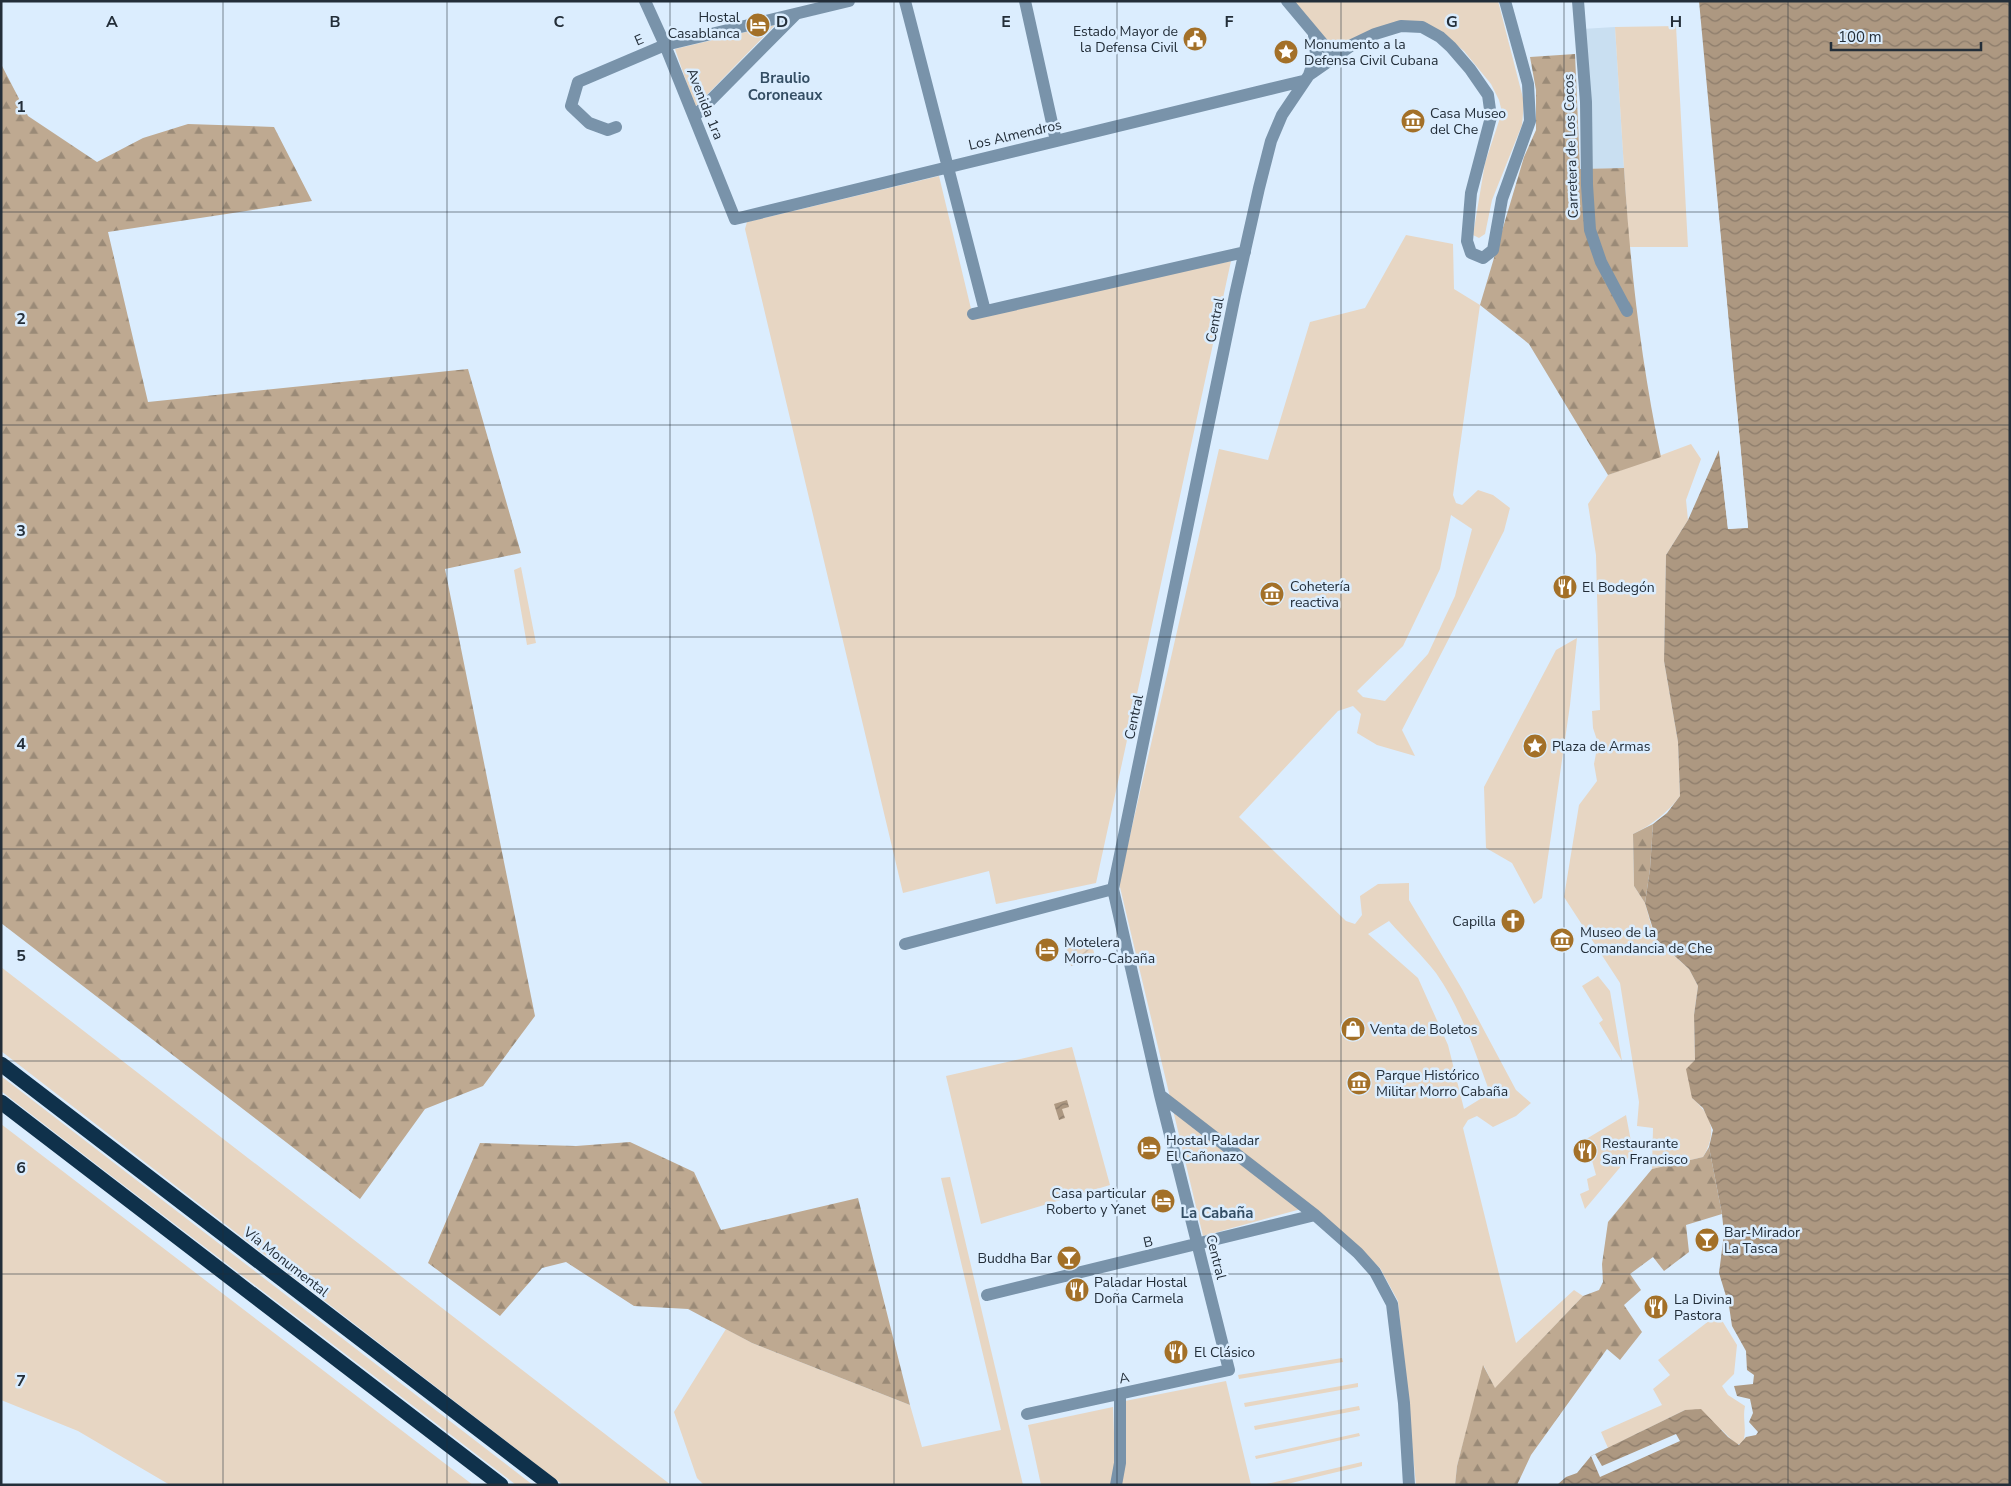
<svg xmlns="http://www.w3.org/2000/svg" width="2011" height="1486" font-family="'Nunito Sans',sans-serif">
<defs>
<pattern id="forest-firs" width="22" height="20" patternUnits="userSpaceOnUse" patternTransform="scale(1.25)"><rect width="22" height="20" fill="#bea991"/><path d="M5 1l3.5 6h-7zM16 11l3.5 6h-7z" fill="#9a8a77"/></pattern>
<pattern id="garden-furrows" width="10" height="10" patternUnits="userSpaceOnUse" patternTransform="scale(1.25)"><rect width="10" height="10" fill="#e7d6c3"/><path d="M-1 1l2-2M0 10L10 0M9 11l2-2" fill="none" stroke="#c6b8a8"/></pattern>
<pattern id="water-waves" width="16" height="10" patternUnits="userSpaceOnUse" patternTransform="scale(1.25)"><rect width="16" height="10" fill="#ad9881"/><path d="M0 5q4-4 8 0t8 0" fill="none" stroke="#8c7c6b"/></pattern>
</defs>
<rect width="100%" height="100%" fill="#dbedfe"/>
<path fill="#c9dff1" d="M1615,27L1624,168L1589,169L1582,29Z"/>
<path fill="#e7d6c3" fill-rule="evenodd" d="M1292,1H1498L1524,102L1522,125L1492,200L1485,234L1479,238L1473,235L1485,163L1502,112L1499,100L1491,84L1464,51L1439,31L1419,24L1333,44L1321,37Z
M775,25L695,107L675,49Z
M1676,26L1688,247H1629L1615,27Z
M939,176L973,317L1231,261L1096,883L996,904L989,871L903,893L745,229L747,222Z
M1406,235L1453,244L1454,289L1480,305L1453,495L1456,503L1462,505L1478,490L1493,495L1510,508L1504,531L1402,730L1415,756L1377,745L1357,733L1361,714L1353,706L1338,711L1239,817L1346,921L1355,924L1362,915L1360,896L1378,884L1409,883V900L1462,989L1516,1090L1531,1103L1516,1116L1493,1127L1477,1116L1468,1120L1463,1128L1516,1343L1574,1290L1583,1296L1495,1389L1484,1366L1457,1466L1455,1485H1416L1398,1301L1380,1268L1312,1206L1203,1236L1119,883L1219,449L1268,460L1310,322L1365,308ZM1451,515L1472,529L1455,596L1428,654L1385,701L1363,697L1357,691L1403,646L1440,569ZM1389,921C1404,938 1422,955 1436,973C1461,1008 1475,1052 1490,1093L1464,1109L1448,1045L1418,978L1368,934Z
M1691,444L1701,459L1686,500L1688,520L1666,555L1664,661L1678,742L1680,796C1666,814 1653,824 1633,834L1634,886L1645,903L1655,939L1689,969L1698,986L1694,1015L1695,1060L1692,1098C1713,1116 1717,1133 1703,1157L1652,1169L1653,1128L1637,1126L1639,1102L1620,983L1564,897L1579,805L1597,781L1594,764L1598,743L1593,728L1592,711L1600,710L1596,555L1588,504L1608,475Z
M521,567L536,643L527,645L514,570Z
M1577,638L1570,705L1542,898L1534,904L1512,863L1486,848L1484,787L1556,650Z
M1,967L671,1485H563L1,1051Z
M1598,976L1610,991L1622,1061L1599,1023L1603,1020L1582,986Z
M1072,1047L1110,1185L981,1224L946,1076Z
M1,1076L533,1485H516C345,1353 172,1223 1,1091Z
M1626,1115L1633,1152L1585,1209L1580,1194L1589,1190L1587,1179L1596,1175L1591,1157L1581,1159L1578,1144Z
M1,1124L473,1485H170L78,1431L1,1400Z
M950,1177L1023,1485H704L697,1478L674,1412L726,1329L752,1343L910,1405L922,1447L1001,1430L941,1178Z
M1718,1314L1737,1345L1734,1374L1722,1386L1728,1395L1745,1406C1742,1419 1748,1432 1742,1444H1736L1722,1430L1685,1410L1608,1448L1601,1432L1662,1405L1653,1389L1670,1375L1658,1360Z
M1342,1358L1343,1362L1239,1379L1238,1375Z
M1226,1381L1251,1485H1121L1125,1401Z
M1358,1383V1387L1245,1407L1244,1403Z
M1359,1406L1360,1410L1255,1430L1254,1426Z
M1113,1407L1115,1461L1111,1485H1041L1028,1425Z
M1359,1433L1360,1436L1256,1459L1255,1456Z
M1362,1462V1466L1283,1485H1262Z"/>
<path fill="url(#forest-firs)" d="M1575,54L1580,169L1624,168C1630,266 1641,362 1661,457L1608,475L1529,344L1480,305L1524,157L1536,130V90L1530,57Z
M1,64L28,116L97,162L143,138L188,124L274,127L312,201L108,232L148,402L468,369L521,553L445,569L535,1016L483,1086L425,1109L360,1199L1,923Z
M1653,824L1650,869L1645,903L1634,886L1633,834Z
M630,1142L694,1172L721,1230L858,1198L910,1405L752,1343L688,1309L634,1306L566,1262L542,1268L500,1316L428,1263L480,1143L576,1146Z
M1709,1147L1722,1214L1686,1225L1689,1252L1664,1271L1653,1257L1630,1274L1641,1290L1624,1305L1642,1332L1620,1360L1607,1349L1531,1455L1517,1485H1455L1457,1466L1483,1365L1495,1388L1583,1296L1599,1290L1603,1282L1602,1264L1608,1222L1652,1169L1703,1157Z"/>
<path fill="url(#garden-furrows)" d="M1090,938L1096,960L1071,966L1065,944Z"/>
<path fill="url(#water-waves)" d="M1698,1H2010V1485H1557L1566,1477L1577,1473L1591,1456L1685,1410L1701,1409L1728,1437L1739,1445L1746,1437L1756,1435L1758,1432L1749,1422L1753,1413L1750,1399L1737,1396L1734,1386L1753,1384L1754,1375L1747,1370L1746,1351L1732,1326L1729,1306L1719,1273L1724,1234L1722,1214L1709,1147L1713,1130L1703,1108L1692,1098L1686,1069L1695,1060L1694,1015L1698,986L1689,969L1656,939L1645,903L1650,869L1653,824L1667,813L1680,796L1678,742L1664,661L1666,555L1688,520L1719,450L1728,529L1748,527Z
M1067,1100L1069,1107L1062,1109L1065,1118L1059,1120L1054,1104Z"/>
<path fill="#dbedfe" d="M1696,1H1699L1748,528L1728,529L1719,450V448L1722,450L1730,526L1745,525L1717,242Z
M1676,1434L1680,1441L1600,1477L1591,1456L1595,1454L1602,1466Z"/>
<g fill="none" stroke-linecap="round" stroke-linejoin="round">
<path stroke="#7993aa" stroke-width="12" d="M645,1L665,45L735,219L1303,81
M905,1L985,311
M1025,1L1056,141
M1287,1L1334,57
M1578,1L1586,102L1587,185L1590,230L1601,262L1627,311
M1309,75L1316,54L1314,35
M694,117L796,14
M616,127L608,130L589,123L571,106L578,82L665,45L849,1
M973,314L1245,252
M905,944L1113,889
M1160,1095L1315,1215L1358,1253L1375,1272L1392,1304L1404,1403L1409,1485
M987,1295L1315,1215
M1027,1414L1229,1370L1160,1095L1113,889L1235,295L1259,188L1271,141L1282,115L1309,75L1352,45L1375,34L1401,26L1422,27L1440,37L1451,47L1470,69L1488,95L1491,117L1471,193L1467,241L1471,253L1483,258L1493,250L1502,199L1530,121L1528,84L1505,1
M1116,1485L1120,1463V1394"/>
<path stroke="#0f314b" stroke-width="15" d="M1,1064L551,1485
M1,1102L501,1485"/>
</g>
<path fill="none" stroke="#232e39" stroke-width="1" stroke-opacity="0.55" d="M223,1V1485M447,1V1485M670,1V1485M894,1V1485M1117,1V1485M1341,1V1485M1564,1V1485M1788,1V1485M1,212H2010M1,425H2010M1,637H2010M1,849H2010M1,1061H2010M1,1274H2010"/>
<defs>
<symbol id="hotel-disc" viewBox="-11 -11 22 22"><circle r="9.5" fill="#a37028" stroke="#dbedfe"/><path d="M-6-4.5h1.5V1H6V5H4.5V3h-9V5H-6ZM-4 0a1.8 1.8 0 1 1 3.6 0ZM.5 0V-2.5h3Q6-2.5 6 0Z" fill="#fff"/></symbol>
<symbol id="civic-disc" viewBox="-11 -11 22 22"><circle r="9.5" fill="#a37028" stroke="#dbedfe"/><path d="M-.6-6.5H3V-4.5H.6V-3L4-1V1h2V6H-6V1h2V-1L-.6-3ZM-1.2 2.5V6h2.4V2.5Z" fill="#fff"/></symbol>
<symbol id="sight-disc" viewBox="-11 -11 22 22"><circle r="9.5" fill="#a37028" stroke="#dbedfe"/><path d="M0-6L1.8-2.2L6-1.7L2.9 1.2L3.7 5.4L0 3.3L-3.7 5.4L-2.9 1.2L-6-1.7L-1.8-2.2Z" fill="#fff"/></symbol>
<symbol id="museum-disc" viewBox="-11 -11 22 22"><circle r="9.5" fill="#a37028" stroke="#dbedfe"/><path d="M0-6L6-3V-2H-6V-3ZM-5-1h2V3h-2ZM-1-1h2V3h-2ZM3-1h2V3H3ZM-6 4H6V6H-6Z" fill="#fff"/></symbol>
<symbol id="restaurant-disc" viewBox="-11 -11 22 22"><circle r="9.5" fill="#a37028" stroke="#dbedfe"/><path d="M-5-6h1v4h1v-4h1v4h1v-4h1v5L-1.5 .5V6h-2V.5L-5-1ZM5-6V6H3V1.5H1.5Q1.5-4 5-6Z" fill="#fff"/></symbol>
<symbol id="church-disc" viewBox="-11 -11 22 22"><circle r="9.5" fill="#a37028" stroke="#dbedfe"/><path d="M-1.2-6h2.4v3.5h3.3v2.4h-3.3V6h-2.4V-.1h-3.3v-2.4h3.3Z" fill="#fff"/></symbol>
<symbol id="shop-disc" viewBox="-11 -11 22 22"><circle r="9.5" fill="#a37028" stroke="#dbedfe"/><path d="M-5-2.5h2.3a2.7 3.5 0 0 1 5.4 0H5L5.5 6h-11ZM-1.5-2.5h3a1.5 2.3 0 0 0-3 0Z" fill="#fff"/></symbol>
<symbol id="bar-disc" viewBox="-11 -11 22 22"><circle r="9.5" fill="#a37028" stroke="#dbedfe"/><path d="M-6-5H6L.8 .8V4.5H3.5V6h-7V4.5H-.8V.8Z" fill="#fff"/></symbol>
</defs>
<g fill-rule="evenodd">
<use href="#hotel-disc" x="744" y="11" width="28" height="28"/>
<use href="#civic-disc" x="1181" y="25" width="28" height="28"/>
<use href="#sight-disc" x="1272" y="38" width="28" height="28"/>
<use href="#museum-disc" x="1399" y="107" width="28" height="28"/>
<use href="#restaurant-disc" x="1551" y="573" width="28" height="28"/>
<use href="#museum-disc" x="1258" y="580" width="28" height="28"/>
<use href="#sight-disc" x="1521" y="732" width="28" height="28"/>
<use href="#church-disc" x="1499" y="907" width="28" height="28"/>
<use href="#museum-disc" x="1548" y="926" width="28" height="28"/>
<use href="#hotel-disc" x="1033" y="936" width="28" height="28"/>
<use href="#shop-disc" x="1339" y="1015" width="28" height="28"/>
<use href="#museum-disc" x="1345" y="1069" width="28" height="28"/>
<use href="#hotel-disc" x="1135" y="1134" width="28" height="28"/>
<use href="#restaurant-disc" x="1571" y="1137" width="28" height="28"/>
<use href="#hotel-disc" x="1149" y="1187" width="28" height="28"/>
<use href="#bar-disc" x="1693" y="1226" width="28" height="28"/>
<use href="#bar-disc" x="1055" y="1244" width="28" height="28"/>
<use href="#restaurant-disc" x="1063" y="1276" width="28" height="28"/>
<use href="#restaurant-disc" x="1642" y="1293" width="28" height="28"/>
<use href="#restaurant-disc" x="1162" y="1338" width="28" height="28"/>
</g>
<g text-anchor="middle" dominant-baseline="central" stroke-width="5" stroke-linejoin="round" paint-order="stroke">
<g font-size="14" fill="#232e39" stroke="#dbedfe" text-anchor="start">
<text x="740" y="17" text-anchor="end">Hostal<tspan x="740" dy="16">Casablanca</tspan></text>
<text x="1178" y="31" text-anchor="end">Estado Mayor de<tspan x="1178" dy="16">la Defensa Civil</tspan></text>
<text x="1304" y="44">Monumento a la<tspan x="1304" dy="16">Defensa Civil Cubana</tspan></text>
<text x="1430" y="113">Casa Museo<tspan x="1430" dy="16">del Che</tspan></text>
<text x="1290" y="586">Cohetería<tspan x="1290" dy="16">reactiva</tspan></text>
<text x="1582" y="587">El Bodegón</text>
<text x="1552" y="746">Plaza de Armas</text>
<text x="1496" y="921" text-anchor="end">Capilla</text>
<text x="1580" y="932">Museo de la<tspan x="1580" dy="16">Comandancia de Che</tspan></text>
<text x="1064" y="942">Motelera<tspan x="1064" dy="16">Morro-Cabaña</tspan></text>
<text x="1370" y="1029">Venta de Boletos</text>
<text x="1376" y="1075">Parque Histórico<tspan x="1376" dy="16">Militar Morro Cabaña</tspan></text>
<text x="1166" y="1140">Hostal Paladar<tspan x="1166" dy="16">El Cañonazo</tspan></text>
<text x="1602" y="1143">Restaurante<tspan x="1602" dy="16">San Francisco</tspan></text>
<text x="1146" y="1193" text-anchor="end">Casa particular<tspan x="1146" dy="16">Roberto y Yanet</tspan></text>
<text x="1724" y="1232">Bar-Mirador<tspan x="1724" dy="16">La Tasca</tspan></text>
<text x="1052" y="1258" text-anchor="end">Buddha Bar</text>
<text x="1094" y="1282">Paladar Hostal<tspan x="1094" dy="16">Doña Carmela</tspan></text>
<text x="1674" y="1299">La Divina<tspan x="1674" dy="16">Pastora</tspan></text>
<text x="1194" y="1352">El Clásico</text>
</g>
<g font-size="14" fill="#232e39" stroke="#dbedfe">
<text transform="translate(639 40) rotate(-23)">E</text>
<text transform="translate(705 104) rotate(68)">Avenida 1ra</text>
<text transform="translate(1015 135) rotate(-13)">Los Almendros</text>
<text transform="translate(1571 146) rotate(-92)">Carretera de Los Cocos</text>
<text transform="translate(1215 320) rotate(-79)">Central</text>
<text transform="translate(1134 717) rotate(-78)">Central</text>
<text transform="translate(1148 1242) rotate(-13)">B</text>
<text transform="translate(1216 1257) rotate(76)">Central</text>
<text transform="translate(286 1262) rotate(38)">Vía Monumental</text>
<text transform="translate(1124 1378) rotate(-12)">A</text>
</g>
<g font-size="15" font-weight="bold" fill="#344e64" stroke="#dbedfe">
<text x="785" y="78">Braulio<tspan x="785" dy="17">Coroneaux</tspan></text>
<text x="1217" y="1213">La Cabaña</text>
</g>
</g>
<g font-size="16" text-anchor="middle" font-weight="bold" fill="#232e39" stroke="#dbedfe" stroke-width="5" stroke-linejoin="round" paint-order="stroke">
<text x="112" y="27">A</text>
<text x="335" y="27">B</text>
<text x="559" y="27">C</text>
<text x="782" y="27">D</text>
<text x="1006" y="27">E</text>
<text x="1229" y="27">F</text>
<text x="1452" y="27">G</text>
<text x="1676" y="27">H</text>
<text x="21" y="112">1</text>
<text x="21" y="324">2</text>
<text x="21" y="536">3</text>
<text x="21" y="749">4</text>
<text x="21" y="961">5</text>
<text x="21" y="1173">6</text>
<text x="21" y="1386">7</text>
</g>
<rect width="2011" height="1486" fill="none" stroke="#232e39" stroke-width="5"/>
<path d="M1831 42v8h150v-8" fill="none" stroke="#232e39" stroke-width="2.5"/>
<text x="1838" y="42" font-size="15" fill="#232e39" stroke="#dbedfe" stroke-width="4" paint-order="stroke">100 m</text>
</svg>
